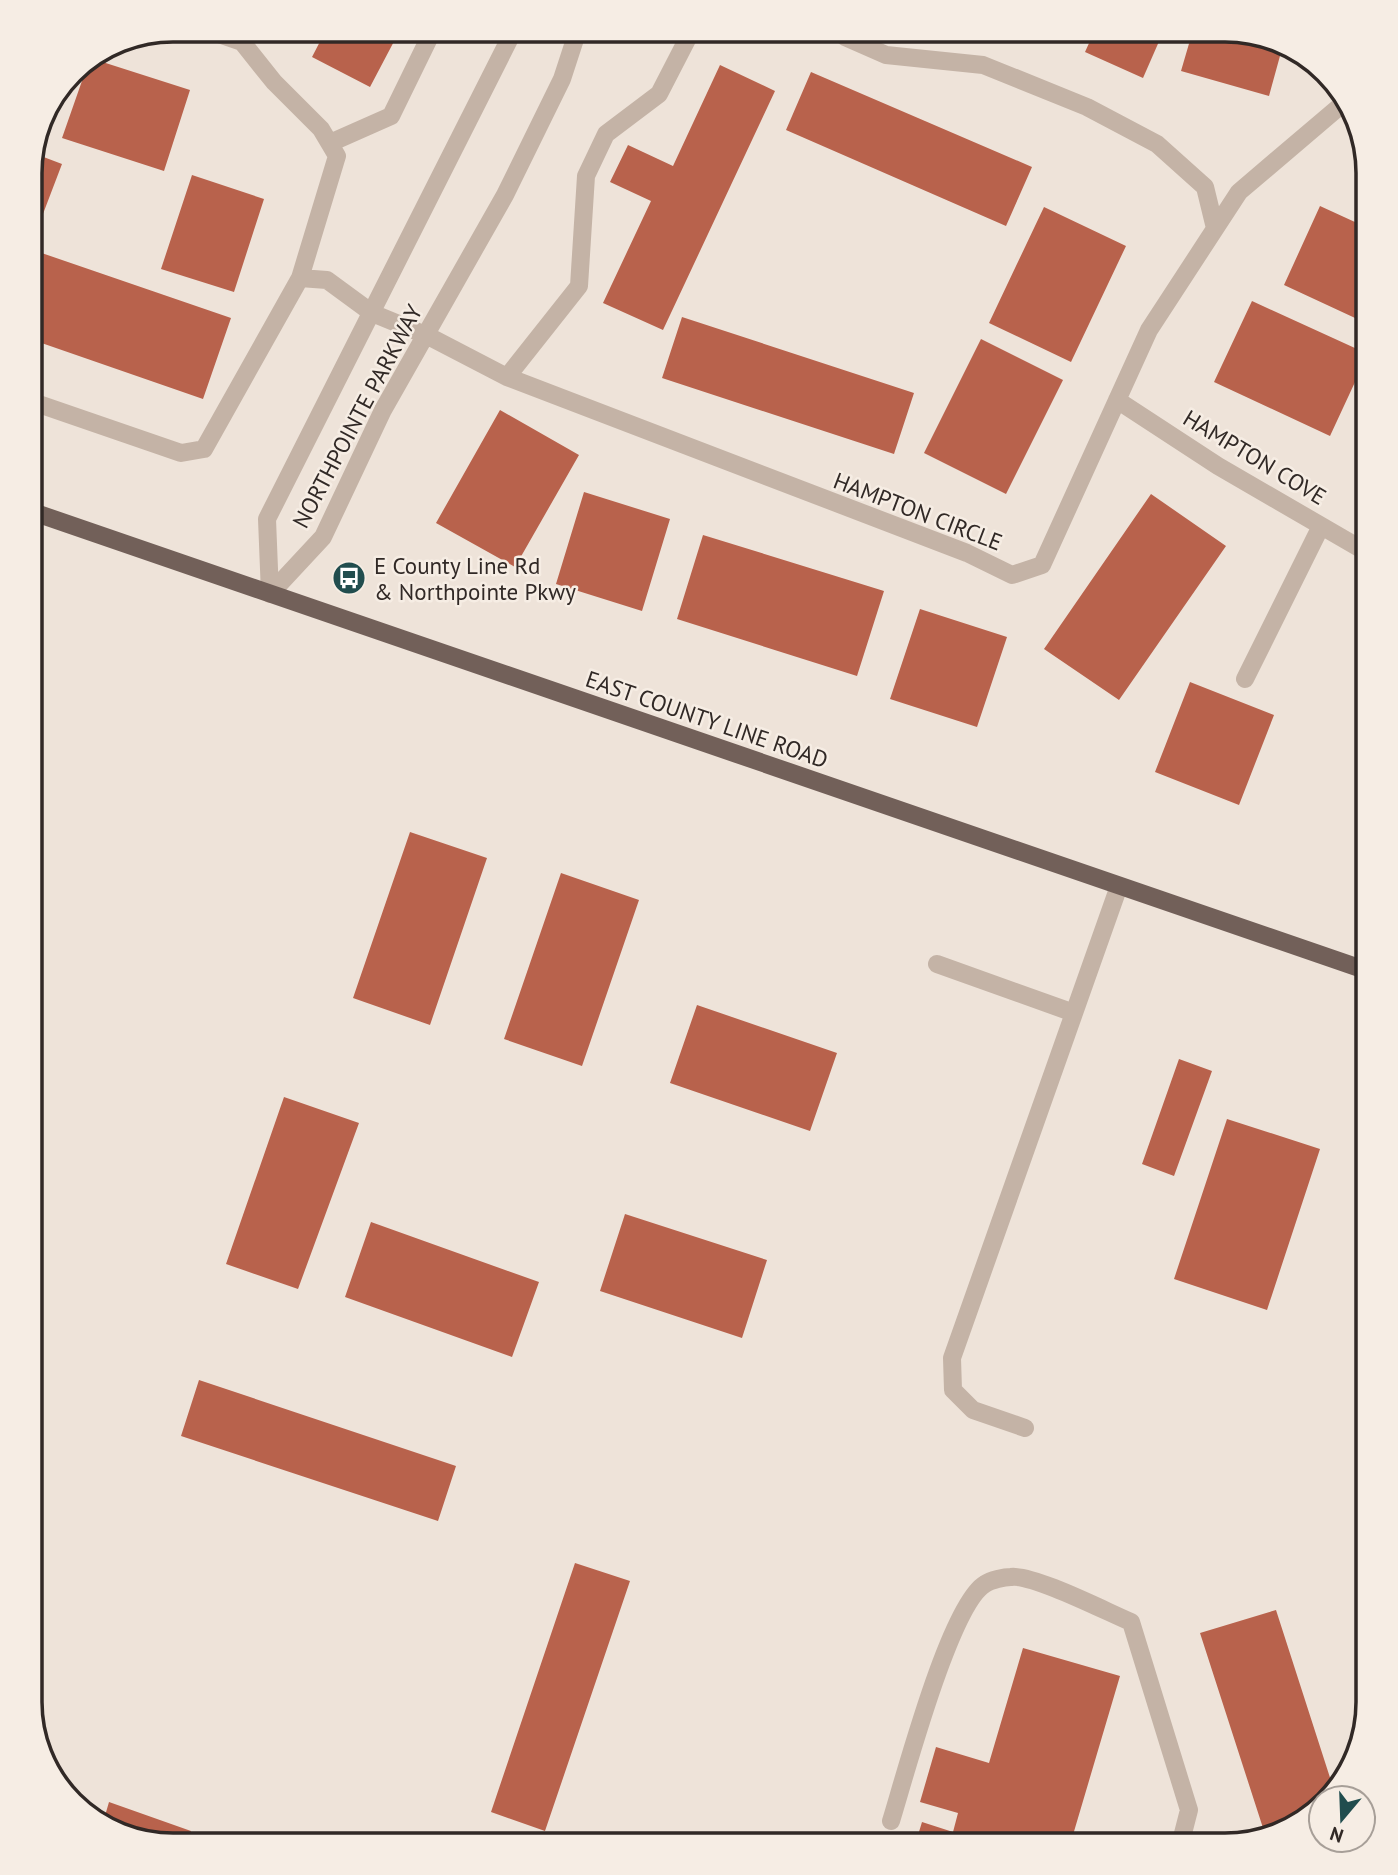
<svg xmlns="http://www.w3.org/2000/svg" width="1398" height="1875" font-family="'PT Sans',sans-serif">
<rect width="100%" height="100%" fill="#eee3d9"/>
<path fill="#b8624c" d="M326,30H400L370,87L312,57Z
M1095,30H1164L1143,78L1085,52Z
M1193,30H1234L1283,45L1269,96L1181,71Z
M90,58L190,90L164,171L62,138Z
M720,65L775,91L663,330L603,303L651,201L610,182L628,145L673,166Z
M811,72L1032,167L1006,226L786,130Z
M33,153L62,164L38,227L30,224Z
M192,175L264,199L234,292L161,269Z
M1320,206L1368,228V324L1284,285Z
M1044,207L1126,246L1071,362L989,323Z
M30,249L231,318L203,399L30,339Z
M1252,301L1368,354L1330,436L1214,382Z
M682,317L914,393L894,454L662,378Z
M981,339L1063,380L1006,494L924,453Z
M500,410L579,455L515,567L436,523Z
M584,492L670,519L642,611L556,584Z
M1151,494L1226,546L1119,700L1044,649Z
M703,535L884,591L857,676L677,619Z
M920,609L1007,637L977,727L890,699Z
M1190,682L1274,715L1239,805L1155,772Z
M410,832L487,858L430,1025L353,998Z
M561,873L639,900L582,1066L504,1039Z
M697,1005L837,1053L810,1131L670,1083Z
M1179,1059L1212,1071L1174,1176L1142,1164Z
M284,1097L359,1123L298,1289L226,1264Z
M1227,1119L1320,1149L1267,1310L1174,1279Z
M625,1214L767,1260L742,1338L600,1291Z
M371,1222L539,1282L512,1357L345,1297Z
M199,1380L456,1466L438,1521L181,1436Z
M575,1563L630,1581L545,1831L491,1812Z
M1276,1610L1334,1790L1326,1798H1321V1803L1313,1812L1263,1828L1200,1633Z
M1023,1648L1120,1676L1070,1845H915L922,1822L953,1832L958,1813L920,1802L936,1747L989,1763Z
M109,1802L191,1831L186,1845H173L102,1826Z"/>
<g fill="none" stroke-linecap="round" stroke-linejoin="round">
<path stroke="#c4b3a6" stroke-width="18" d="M837,30L845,37L886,55L983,65L1087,107L1157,144L1205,187L1215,228
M330,143L391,116L433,30
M300,278L327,280L372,313L428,336L507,377L967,553L1012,575L1042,565L1149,330L1239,192L1346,101
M507,377L579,286L586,176L606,134L659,94L692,30
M1117,400L1218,466L1368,553
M30,401L181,453L204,449L300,278L337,156L321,129L274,82L242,42L207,30
M270,594L323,537L383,410L505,195L562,79L578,30
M270,594L267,519L514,30
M1245,679L1321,526
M937,964L1074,1013
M1025,1428L973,1410L953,1390L952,1358L1119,886
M891,1821C905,1776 950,1605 985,1584C991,1580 1004,1577 1011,1577C1033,1574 1107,1612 1131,1622L1189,1810L1180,1845"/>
<path stroke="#726059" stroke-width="18" d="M30,511L1368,971"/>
</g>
<defs>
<symbol id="bus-disc" viewBox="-11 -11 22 22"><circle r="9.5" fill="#214d4e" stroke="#f6ede4"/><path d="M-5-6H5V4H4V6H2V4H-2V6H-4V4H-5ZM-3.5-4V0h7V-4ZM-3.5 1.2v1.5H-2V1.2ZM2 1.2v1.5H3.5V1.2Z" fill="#fff"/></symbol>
</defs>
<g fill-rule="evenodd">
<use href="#bus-disc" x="330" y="559" width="38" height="38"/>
</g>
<g text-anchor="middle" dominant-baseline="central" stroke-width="5" stroke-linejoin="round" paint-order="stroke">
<g font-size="23" fill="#312926" stroke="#f6ede4">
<text transform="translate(357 416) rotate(-62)">NORTHPOINTE PARKWAY</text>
<text transform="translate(1255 457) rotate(31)">HAMPTON COVE</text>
<text transform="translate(918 511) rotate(21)">HAMPTON CIRCLE</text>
<text transform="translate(707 719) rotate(19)">EAST COUNTY LINE ROAD</text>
</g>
<g font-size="23" fill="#312926" stroke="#f6ede4" text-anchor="start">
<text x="374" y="565">E County Line Rd<tspan x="374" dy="26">&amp; Northpointe Pkwy</tspan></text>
</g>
</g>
<path d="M0 0H1398V1875H0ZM173 42H1225A131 131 0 0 1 1356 173V1702A131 131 0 0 1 1225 1833H173A131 131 0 0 1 42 1702V173A131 131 0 0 1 173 42Z" fill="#f6ede4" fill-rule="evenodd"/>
<path fill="none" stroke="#312926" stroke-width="3.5" d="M173 42H1225A131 131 0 0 1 1356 173V1702A131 131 0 0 1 1225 1833H173A131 131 0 0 1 42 1702V173A131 131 0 0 1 173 42Z"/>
<g transform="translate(1342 1819) rotate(199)"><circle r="33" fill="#f6ede4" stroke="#a79f98" stroke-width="2"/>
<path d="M0-5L12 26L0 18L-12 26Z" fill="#214d4e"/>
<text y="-10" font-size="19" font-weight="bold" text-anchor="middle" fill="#312926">N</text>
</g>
</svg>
